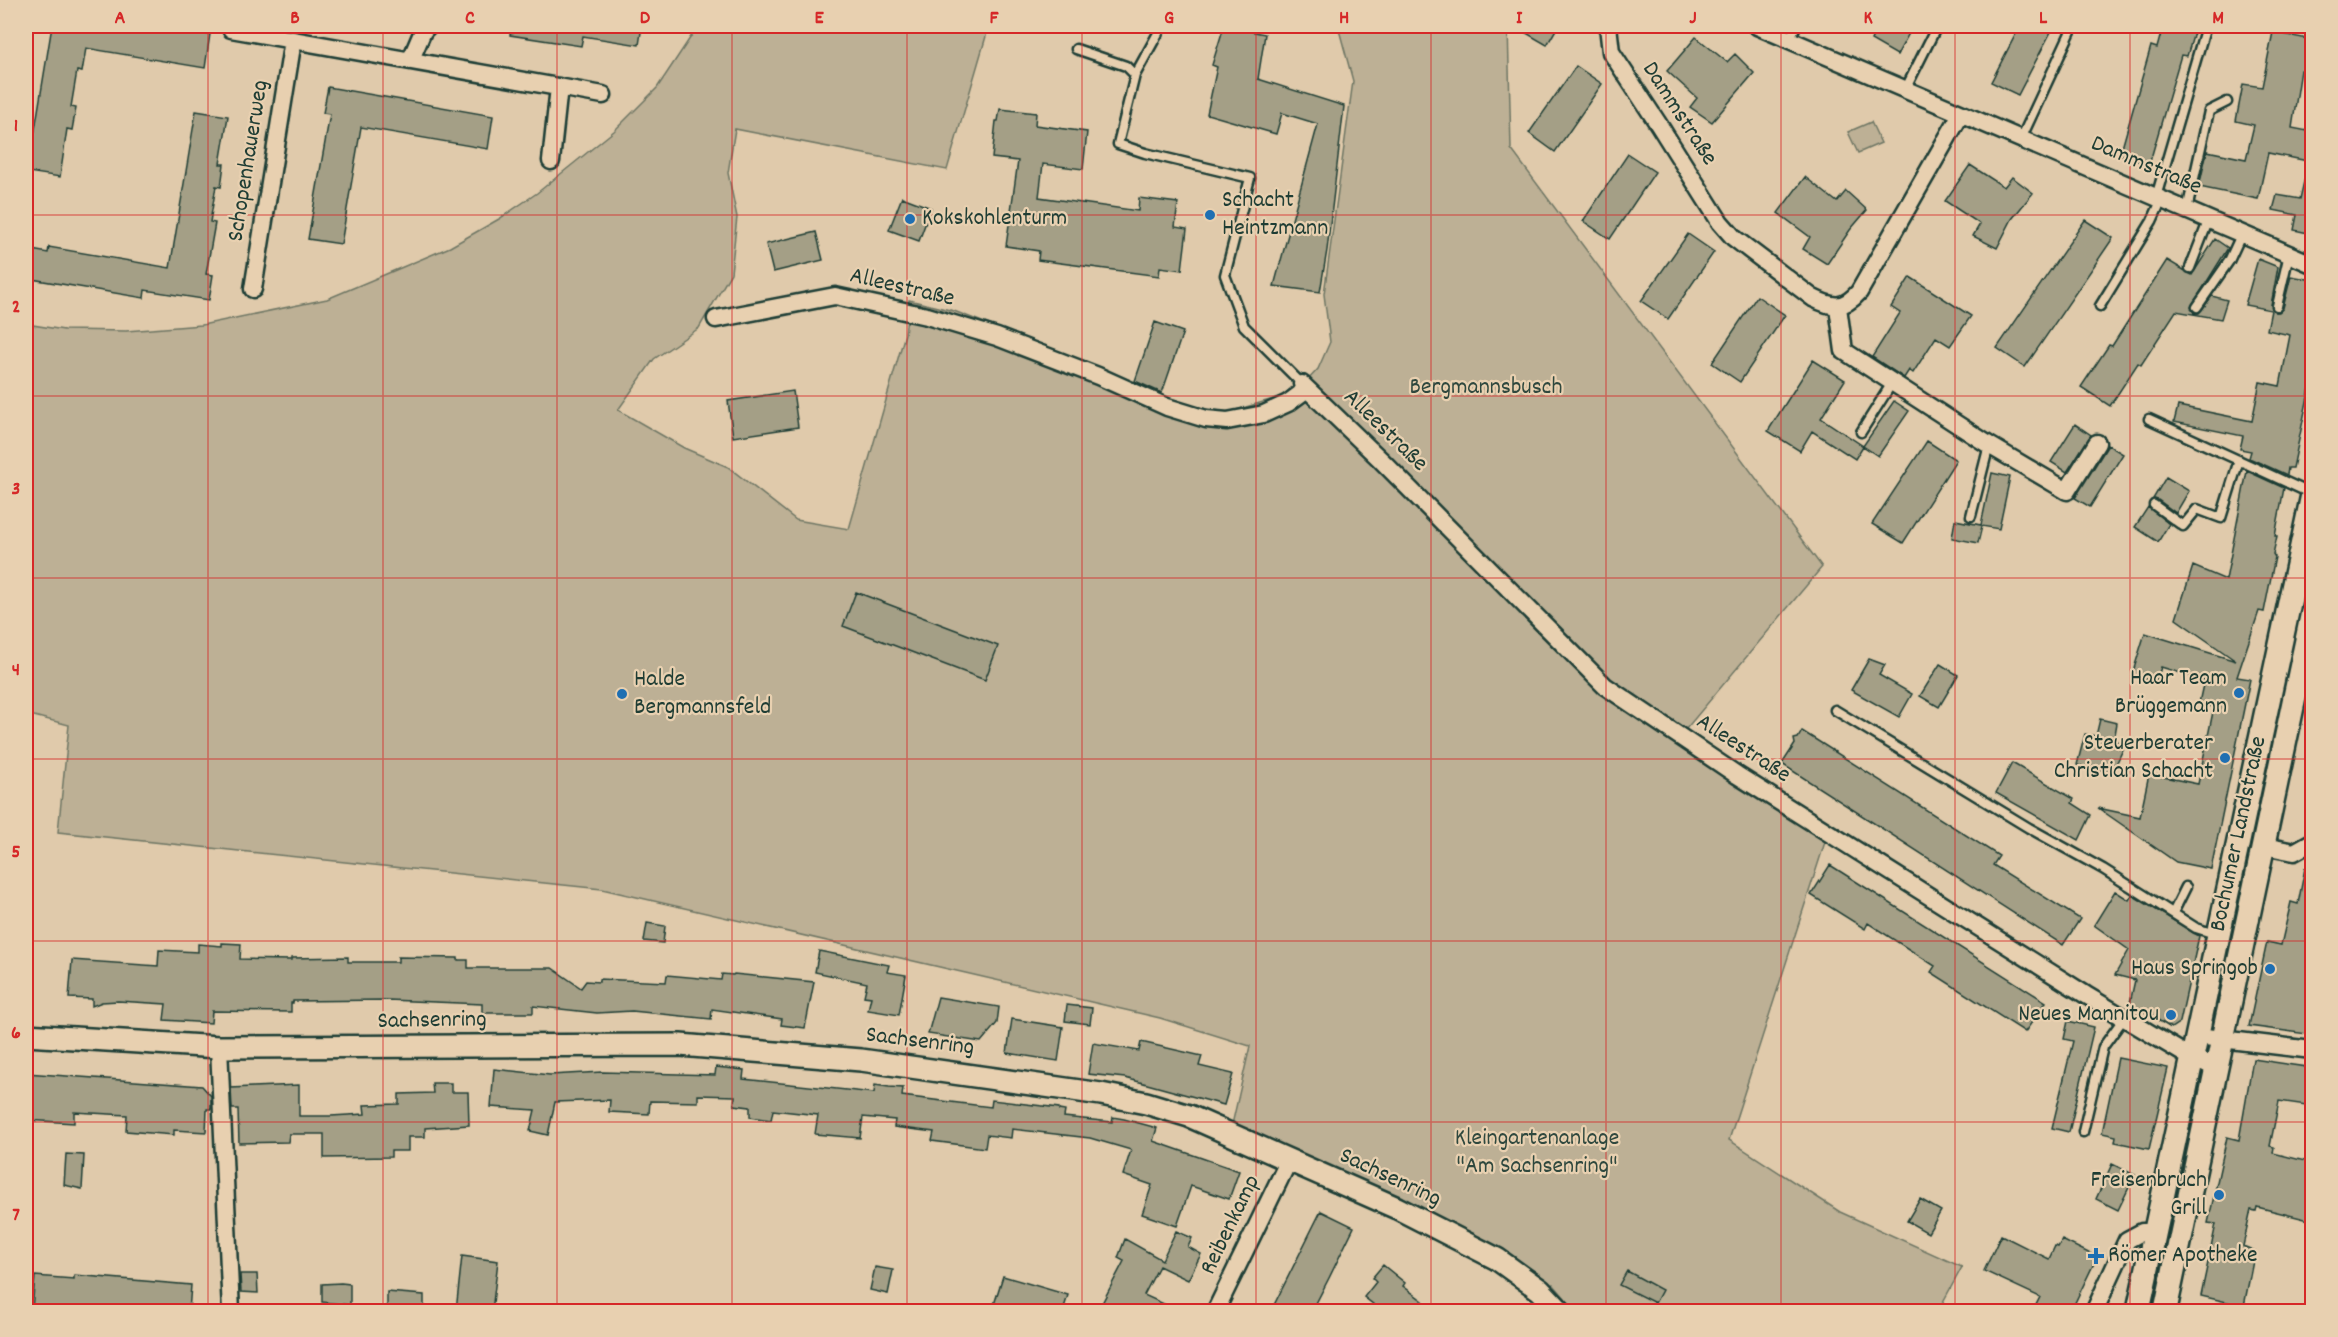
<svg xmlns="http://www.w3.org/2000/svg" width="2338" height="1337" font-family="Dekko,sans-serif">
<rect width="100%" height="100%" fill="#e0caab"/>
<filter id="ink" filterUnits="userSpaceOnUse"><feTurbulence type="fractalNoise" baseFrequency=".0167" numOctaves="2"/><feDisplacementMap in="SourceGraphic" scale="12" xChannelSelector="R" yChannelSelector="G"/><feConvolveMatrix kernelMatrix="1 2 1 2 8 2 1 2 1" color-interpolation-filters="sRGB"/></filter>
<g filter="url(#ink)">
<path fill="#bdb095" stroke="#6e7664" stroke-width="1.5" d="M698,26H989L947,170L735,129L728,173L737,217L731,273L699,328L654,359L618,410L684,448L728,467L796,520L849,529L905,334L909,300L954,311L1101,368L1158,397L1206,409L1229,412L1283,396L1291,388L1307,381L1318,369L1330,342L1324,294L1353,81L1338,26H1508L1511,149L1822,567L1680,736L1826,839L1729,1140L1840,1212L1962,1267L1938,1311H1571L1565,1298L1553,1284L1543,1289L1231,1129L1250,1046L1160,1018L602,889L58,832L69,725L26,714V324L64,330L126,331L202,325L327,299L450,247L499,219L537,193L614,131L657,88Z
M1871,122L1881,143L1858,153L1848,132Z"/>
<path fill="#a49f86" stroke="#1f3d34" stroke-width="1.5" d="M52,26H159L210,34L205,68L86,48L82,72L77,71L71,107L76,108L72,130L67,129L60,177L28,172Z
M511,26H642L639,45L583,36L581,46L510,35Z
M1224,26L1265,34L1258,79L1344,106L1327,250L1320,292L1274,286L1318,124L1282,113L1276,134L1207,114L1217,67L1212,65Z
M1514,26H1558L1547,45Z
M1878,26H1913L1897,55L1871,40Z
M2020,26H2054L2018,95L1991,82Z
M2163,26H2196L2187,56L2181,55L2149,165L2120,155L2151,46L2157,48Z
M2273,32L2313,40V72L2301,70L2292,128L2313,132V162L2268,153L2258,199L2199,187L2207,151L2246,159L2254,125L2236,121L2243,84L2262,87Z
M1696,37L1727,62L1735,54L1754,73L1712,122L1690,107L1697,98L1667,71Z
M1576,66L1602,84L1555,152L1529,133Z
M328,87L493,116L488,149L361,127L341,244L308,239L330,114L323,113Z
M1000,109L1036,113L1035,125L1087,132L1083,169L1043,164L1039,197L1138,211L1139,198L1178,203L1175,227L1187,229L1182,270L1160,267L1159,276L1038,260L1039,251L1006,246L1018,161L992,158L996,121H998Z
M196,111L228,116L220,164H224L221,187L216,186L210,222L215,223L206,274L213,275L209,300L145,290L144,298L26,278V249L48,253L49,247L170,268Z
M1628,154L1655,172L1610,239L1583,221Z
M1970,165L2004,187L2012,177L2033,193L2012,219L1997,248L1973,236L1980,224L1945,201Z
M1805,177L1837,202L1846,191L1867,210L1850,230L1827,264L1803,249L1810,237L1778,213Z
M2305,177L2313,178V234L2294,230L2297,215L2273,210L2277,195L2300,199Z
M902,197L931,208L919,241L889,230Z
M2085,220L2113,238L2025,367L1997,348Z
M816,232L823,260L773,272L766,244Z
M1688,234L1714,252L1668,319L1641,301Z
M2215,239L2228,248L2191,307L2194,313H2199L2212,296L2227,300L2221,319L2176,311L2141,365L2138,363L2110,406L2081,387L2109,345L2112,346L2167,260L2192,275Z
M2258,259L2278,267L2271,305L2275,312H2279L2283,308L2291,276L2313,280V373L2293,468H2288L2287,475L2249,458L2251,451L2240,449L2243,436L2174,422L2178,406L2252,421L2260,382L2280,386L2290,335L2267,330L2271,310L2245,305Z
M1910,277L1971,316L1950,346L1936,337L1913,373L1909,370L1904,378L1872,357L1900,313L1891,307Z
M1757,296L1785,315L1740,382L1712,363Z
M1155,322L1183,332L1162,393L1135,381Z
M1813,360L1845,380L1821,418L1863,446L1855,459L1812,431L1800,451L1768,431Z
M793,391L798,427L733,437L728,401Z
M1894,401L1909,411L1878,456L1863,446Z
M2075,424L2091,435L2067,472L2051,462Z
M1927,441L1956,460L1903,543L1872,524Z
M2108,445L2123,454L2090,507L2075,498Z
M2247,471L2284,488L2275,536H2277L2273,554L2275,557L2264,612L2259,611L2237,677L2250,679L2211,869L2176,862L2098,808L2140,817L2149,774L2198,784L2214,707L2199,703L2204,680L2161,667L2156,683L2132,675L2145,633L2236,661L2176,619L2193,566L2226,580Z
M1992,473L2010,477L1999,529L1982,526L1978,543L1952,538L1955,520L1981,525Z
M2166,477L2189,491L2176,513L2158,500L2153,499Z
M2148,507L2169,524L2158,542L2135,527Z
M856,592L998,646L985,680L843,626Z
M1869,659L1885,665L1879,675L1912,694L1899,717L1851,690Z
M1940,664L1958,675L1939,707L1920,696Z
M2100,719L2117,723L2114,740L2126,743L2112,773L2077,765L2085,734L2096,736Z
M1802,731L1999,856L1993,865L2080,919L2063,945L1782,764L1795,744L1794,739L1798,738Z
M2012,763L2074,799L2072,803L2091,815L2079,840L1996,793Z
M1830,865L2046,1002L2025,1032L1931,972L1935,966L1868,923L1865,929L1811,895Z
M2305,868L2313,869V998L2307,1034L2249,1026L2267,942L2281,945L2291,902L2298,904Z
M2115,891L2129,900L2132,895L2199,936L2180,1022L2171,1028L2130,1003L2135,980L2115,975L2129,950L2094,925Z
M647,923L665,926L663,943L644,941Z
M222,943L241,944L240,959L291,960V958L348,957V962H398V957L458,958V960H468V968H552L581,988L586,981L599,982V979L666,982L667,975L721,980L722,974L733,975L734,974L814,982L805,1028L781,1025L782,1019L712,1009L711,1019L632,1011L597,1013L533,1006V1013H482V1004L388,1000L293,1001V1003H291V1012L212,1011L211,1023L164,1020L166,1004L118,1001L102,1002L92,1006V999L69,998L72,960L158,966L159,950L198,952V944L222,946Z
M819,951L889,965L887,972L906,975L899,1015L868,1010L871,997L864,996L867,983L815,972Z
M938,997L999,1007L997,1023L981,1042L928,1034Z
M1067,1005L1092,1008L1090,1024L1065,1021Z
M1012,1019L1063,1027L1058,1061L1007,1053Z
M2068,1021L2094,1027L2069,1132L2052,1128L2073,1041L2064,1039Z
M1141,1042L1202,1056L1199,1066L1233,1074L1224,1105L1125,1078L1088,1074L1093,1043L1139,1051Z
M2118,1058L2168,1068L2149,1149L2115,1142L2116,1136L2102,1133Z
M2253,1059L2313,1068V1106L2279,1101L2270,1146L2274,1147L2273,1153L2313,1163V1221L2257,1207L2256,1211L2251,1210L2243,1246L2255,1251L2244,1306L2201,1296L2216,1224L2208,1223L2227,1137L2239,1140Z
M716,1067L744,1070L743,1079L874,1093L875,1085L889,1087L903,1088L902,1096L991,1107L992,1100L1059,1108V1110L1065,1111L1064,1117L1112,1122L1113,1117L1124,1119L1157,1128L1153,1141L1239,1171L1229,1199L1191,1186L1177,1226L1142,1214L1152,1185L1123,1175L1131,1150L1090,1138L1012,1129L1011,1138L987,1135L985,1148L932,1141L934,1132L894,1127L895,1120L863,1117L860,1138L815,1134L818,1115L773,1110L771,1120L750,1117V1107L734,1105L735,1096L698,1095V1102L650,1101L649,1114L609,1112L610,1100L555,1102L548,1135L530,1131L535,1110L491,1107L494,1069L550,1075L602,1072L715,1075Z
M26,1073L202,1086L211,1096V1109H207L206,1132L174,1130V1135L126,1131L127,1115L74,1112V1123L26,1120Z
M432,1083H451V1092H468L469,1125L425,1128V1137H408V1151H391V1157L324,1158V1134H289L288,1142L239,1143L238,1109H232L231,1088L299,1085V1116H331L365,1114L364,1105L399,1104V1094L433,1093Z
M66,1154L84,1155L82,1189L64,1185Z
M2112,1164L2135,1175L2118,1210L2096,1199Z
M1920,1199L1941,1211L1928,1233L1907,1221Z
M1321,1211L1354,1227L1329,1278L1312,1311H1271Z
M1176,1231L1192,1238L1188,1247L1201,1254L1188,1280L1159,1266L1144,1295L1179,1311H1098L1124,1261L1118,1258L1125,1239L1162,1260Z
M2001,1235L2049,1259L2055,1246L2058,1247L2062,1240L2097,1257L2071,1311H2044L2035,1307L2040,1297L1984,1271Z
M462,1256L498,1261L492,1311H456Z
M1383,1265L1405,1283L1403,1286L1423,1301L1415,1311H1382L1364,1297L1376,1282L1372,1278Z
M875,1267L893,1270L888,1294L870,1290Z
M1627,1271L1662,1290L1655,1303L1619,1285Z
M240,1274H257L258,1293L241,1292Z
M74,1275L191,1285L189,1311H39V1310L32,1309L35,1276L74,1279Z
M1003,1276L1068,1295L1063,1311H992Z
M341,1283L350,1284V1305L322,1302V1284Z
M387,1292L424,1295V1311L387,1309Z"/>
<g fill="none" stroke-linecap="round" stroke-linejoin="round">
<defs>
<path id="service" d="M1789,40L1796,26
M1076,49L1126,66L1135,75L1118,144L1145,153L1250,178L1225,275L1244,326L1302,384
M1135,75L1162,26
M1905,90L1937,26
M2021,139L2071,31
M2156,197L2206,26
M2187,210L2209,111L2227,102
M2190,268L2209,219
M2100,306L2152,221L2162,199
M2277,306L2289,254
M2197,307L2229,261L2242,233
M2149,419L2312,494
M1861,432L1892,383
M2154,505L2183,526L2197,509L2221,518L2239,460
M1971,516L1989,445
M1835,710L2029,828L2103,869L2196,928L2218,935
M2173,913L2186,887
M2083,1132L2103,1047L2124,1018"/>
<path id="minor" d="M1608,26L1611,52L1659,125L1720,222L1734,238L1813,298C1833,308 1843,310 1859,292L1961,114
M1757,26L2312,264
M231,29L603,95
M411,59L423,31L428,26
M551,161L559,87
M253,289L293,40
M1838,307L1844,351L1989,445L2067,491L2097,443
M716,319L835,296L927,316L997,337L1098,376L1167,407L1206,419L1227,421L1264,414L1288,403L1307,389
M1302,384L1381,460L1605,686L1737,775L2086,995L2183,1053L2216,1068
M2264,846L2294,852L2312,842
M2197,1036L2312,1050
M219,1047L231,1312
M1215,1312L1289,1160
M2094,1312L2127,1240L2142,1232H2154"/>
<path id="tertiary" d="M26,1035L219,1047L680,1045L861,1060L1101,1094L1146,1103L1189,1116L1397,1208L1497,1259L1540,1290L1561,1312"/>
<path id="secondary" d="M2138,1312L2312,497
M2165,1312L2312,614"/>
</defs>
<use href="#service" stroke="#1f3d34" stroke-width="13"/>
<use href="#minor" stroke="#1f3d34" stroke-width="21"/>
<use href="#tertiary" stroke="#1f3d34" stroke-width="26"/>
<use href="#secondary" stroke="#1f3d34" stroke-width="27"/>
<use href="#service" stroke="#e8d0b0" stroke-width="8"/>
<use href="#minor" stroke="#e8d0b0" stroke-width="16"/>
<use href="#tertiary" stroke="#e8d0b0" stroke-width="21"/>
<use href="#secondary" stroke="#e8d0b0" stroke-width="22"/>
</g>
</g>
<path fill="none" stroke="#d62828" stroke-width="1.5" stroke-opacity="0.55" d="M208,26V1312M383,26V1312M557,26V1312M732,26V1312M907,26V1312M1082,26V1312M1256,26V1312M1431,26V1312M1606,26V1312M1781,26V1312M1955,26V1312M2130,26V1312M26,215H2312M26,396H2312M26,578H2312M26,759H2312M26,941H2312M26,1122H2312"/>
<g fill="#1f6fb2" stroke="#e8d0b0" stroke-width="2">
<circle cx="1210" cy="215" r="6"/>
<circle cx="910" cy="219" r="6"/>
<circle cx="2239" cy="693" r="6"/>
<circle cx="622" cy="694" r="6"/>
<circle cx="2225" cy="758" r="6"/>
<circle cx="2270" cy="969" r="6"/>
<circle cx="2171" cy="1015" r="6"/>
<circle cx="2219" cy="1195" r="6"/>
<path d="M2093 1247h6v6h6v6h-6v6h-6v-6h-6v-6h6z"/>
</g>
<g text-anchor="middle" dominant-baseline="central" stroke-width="4.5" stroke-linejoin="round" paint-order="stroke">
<g font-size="24" fill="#1f3d34" stroke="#e8d0b0">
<text transform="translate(1679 114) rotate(57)">Dammstraße</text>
<text transform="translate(249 161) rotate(-81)">Schopenhauerweg</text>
<text transform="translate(2146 166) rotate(23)">Dammstraße</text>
<text transform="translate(902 288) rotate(13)">Alleestraße</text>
<text transform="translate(1385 431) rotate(44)">Alleestraße</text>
<text transform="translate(1743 749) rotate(33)">Alleestraße</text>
<text transform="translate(2239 834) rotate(-78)">Bochumer Landstraße</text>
<text transform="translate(432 1021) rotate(-1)">Sachsenring</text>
<text transform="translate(920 1042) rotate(7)">Sachsenring</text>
<text transform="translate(1390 1178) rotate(25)">Sachsenring</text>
<text transform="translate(1231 1225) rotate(-64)">Reibenkamp</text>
</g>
<g font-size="24" fill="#1f3d34" stroke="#e8d0b0" text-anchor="end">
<text x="1222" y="201" text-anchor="start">Schacht<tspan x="1222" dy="28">Heintzmann</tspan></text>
<text x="922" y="219" text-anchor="start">Kokskohlenturm</text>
<text x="2227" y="679">Haar Team<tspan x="2227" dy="28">Brüggemann</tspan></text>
<text x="634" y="680" text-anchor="start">Halde<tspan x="634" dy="28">Bergmannsfeld</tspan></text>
<text x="2213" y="744">Steuerberater<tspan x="2213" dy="28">Christian Schacht</tspan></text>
<text x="2258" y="969">Haus Springob</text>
<text x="2159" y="1015">Neues Mannitou</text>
<text x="2207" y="1181">Freisenbruch<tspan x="2207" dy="28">Grill</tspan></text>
<text x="2108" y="1256" text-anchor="start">Römer Apotheke</text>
</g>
<g font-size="24" fill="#2f483e" stroke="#e8d0b0">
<text x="1486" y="388">Bergmannsbusch</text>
<text x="1537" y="1139">Kleingartenanlage<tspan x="1537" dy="28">"Am Sachsenring"</tspan></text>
</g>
</g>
<rect width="2338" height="1337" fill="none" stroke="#e8d0b0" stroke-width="66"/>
<rect x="33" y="33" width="2272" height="1271" fill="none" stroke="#d62828" stroke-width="2"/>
<g font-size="20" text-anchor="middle" font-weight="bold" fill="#d62828">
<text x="120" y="23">A</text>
<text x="295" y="23">B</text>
<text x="470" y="23">C</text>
<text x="645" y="23">D</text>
<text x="819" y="23">E</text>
<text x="994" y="23">F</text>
<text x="1169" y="23">G</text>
<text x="1344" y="23">H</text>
<text x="1519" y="23">I</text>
<text x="1693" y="23">J</text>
<text x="1868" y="23">K</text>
<text x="2043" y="23">L</text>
<text x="2218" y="23">M</text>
<text x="16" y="131">1</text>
<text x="16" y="312">2</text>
<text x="16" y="494">3</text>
<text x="16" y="675">4</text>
<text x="16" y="857">5</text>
<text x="16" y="1038">6</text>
<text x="16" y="1220">7</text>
</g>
</svg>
